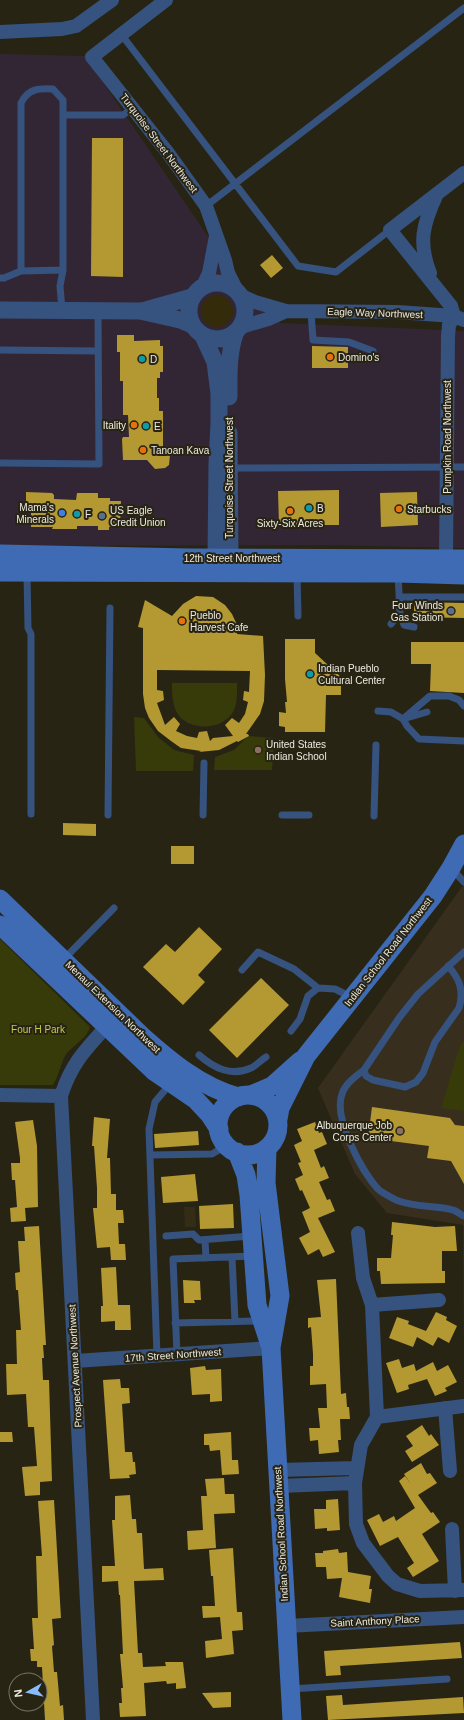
<svg xmlns="http://www.w3.org/2000/svg" width="464" height="1720" font-family="Arial,sans-serif">
<rect width="100%" height="100%" fill="#282414"/>
<path fill="#332634" d="M0,54L85,56L243,288L280,323L464,331V548L329,545L0,546Z"/>
<path fill="#342d16" d="M184,1207H195L196,1227H185Z"/>
<path fill="#372e1e" d="M464,884V1353L463,1225L387,1213L355,1174L318,1088Z"/>
<path fill="#373a09" d="M172,683H237C237,694 238,708 230,716C218,730 191,730 179,716C172,706 172,694 172,683Z
M134,717L144,718L158,737L174,750L194,755L193,771H136Z
M248,736L274,738L272,770H214L215,757L234,750Z
M0,939L90,1027C87,1038 75,1044 67,1053C61,1061 59,1076 53,1085H0Z
M464,1041V1111L441,1108L460,1045Z"/>
<path fill="#332b09" d="M201 311a16 16 0 1 1 32 0a16 16 0 1 1-32 0Z"/>
<path fill="#b49932" fill-rule="evenodd" d="M92,138H123V277L91,276Z
M272,255L283,268L271,278L260,265Z
M117,335H134V341L160,340V346H163V372H160V378H157V398H159V411H163V447L168,451L170,455L169,465L165,468L155,469L147,460H123L122,439L123,437H129L128,415H123V381H120V352H117Z
M312,346L348,347V368H312Z
M339,490V525H279L278,491Z
M26,492L52,493L54,495V499L76,500L77,493H98V498H110V501H121L120,526L109,527V530H98V526H77V529H52L53,527H31V510L26,509Z
M417,492L418,525L381,527L380,493Z
M196,596L213,597L225,605L232,614L237,625V634L263,636L265,675L264,701L260,714L246,734H248L249,736L238,742L237,741L219,750L199,752L201,751L181,748L171,741L158,731L149,718L145,708L143,694V628L138,627L145,600L172,616L183,604ZM157,670L250,671L249,692L244,691L243,700L248,702L245,714L239,723L232,718L225,725L233,736L213,738L210,741L207,731L199,732L197,738L187,736L176,731L180,724L174,717L165,725L157,703L164,700L163,691L157,690Z
M414,602L464,603V618L414,617Z
M285,639H315V653L341,677V695H326L325,732H285V727L279,726V712L286,713L285,702H287L285,679Z
M411,642H464V693L430,691L431,664H411Z
M63,823L96,824V836L63,835Z
M171,846H194V864H171Z
M199,927L222,949L198,975L205,982L183,1005L143,967L166,944L175,952Z
M261,978L289,1005L237,1058L209,1030Z
M372,1107L450,1118L455,1125L464,1126V1184L451,1161L427,1158L429,1146L368,1138Z
M94,1117L110,1119L107,1158H110L111,1194H116V1210H123L124,1223H118L119,1244H125L126,1260H111L110,1247L97,1248L93,1208H97V1188L94,1146H92Z
M33,1120L37,1146L38,1207L25,1208L26,1221L11,1222L10,1208L17,1207L15,1180H12L11,1163H20V1158L15,1122Z
M315,1122L319,1133L322,1132L327,1144L314,1150L321,1168L324,1166L329,1178L319,1182L327,1200L330,1199L335,1211L318,1218L335,1252L323,1257L319,1249L308,1255L299,1238L310,1232L302,1212L310,1208L302,1190L300,1191L295,1179L303,1175L298,1163L301,1162L294,1145L302,1141L297,1129Z
M198,1131L199,1145L155,1148L154,1134Z
M195,1174L198,1201L163,1203L161,1177Z
M233,1204L234,1228L200,1229L199,1206Z
M392,1222L435,1227L455,1226L457,1251H442V1271H445V1283L381,1284L380,1271H377V1258H391L393,1235H391Z
M39,1226L46,1345H43L44,1358H42L43,1380H49L52,1481L40,1482V1495L25,1496L22,1467L37,1466L34,1427H28L26,1394L7,1395L6,1364H17L16,1330H21L18,1290H16L15,1273L20,1272L18,1241H25L24,1227Z
M116,1267L118,1305H130L131,1330H115V1321L101,1322V1306H103L101,1268Z
M336,1279L341,1394L346,1393L347,1407H349L350,1419H340L341,1440H338L339,1452L319,1454L318,1440L310,1441L309,1428H320L318,1408H327L326,1384L310,1385V1366H313V1354L311,1327L308,1328V1318L321,1317L317,1280Z
M183,1280L200,1281L201,1300H194L195,1303H184Z
M436,1312L447,1317L446,1320L457,1326L449,1343L438,1337L433,1346L417,1337L413,1347L389,1338L397,1317L409,1321L408,1324L426,1331Z
M399,1359L402,1368L414,1364L416,1371L433,1362L437,1371L448,1365L457,1382L445,1388L447,1391L435,1396L427,1379L408,1385L409,1389L397,1393L386,1363Z
M205,1366L206,1370L221,1369L222,1401L210,1402V1394L192,1395L190,1368Z
M120,1379L121,1388H129L130,1403L122,1404L125,1452H132L133,1462H135L136,1474L129,1475L130,1478L110,1479L103,1380Z
M422,1425L429,1436L431,1434L439,1445L412,1462L405,1451L413,1446L406,1436Z
M0,1432H12L13,1442H0Z
M231,1432L232,1460H238L239,1474L222,1475L220,1450L210,1451L209,1445H204V1434Z
M421,1463L427,1474L430,1473L437,1483L418,1495L431,1513L433,1512L440,1522L422,1534L439,1561L413,1577L407,1568L414,1563L398,1537L380,1546L367,1520L379,1514L383,1522L394,1516L396,1521L415,1508L399,1481L405,1476L411,1484L404,1474Z
M224,1478L225,1494H234L235,1513L214,1514L216,1548L188,1550L187,1531L203,1530L201,1496H207L205,1479Z
M130,1495L132,1519H136L137,1533H142L144,1569L163,1568L164,1580L134,1581L138,1653H142L143,1667L166,1666L165,1662H183L186,1688L176,1689V1683L167,1684L166,1681L144,1683L146,1716L120,1717L119,1703H122L121,1688H123L120,1654H123L120,1595H119L118,1581L102,1582V1566H115L112,1520H115V1496Z
M338,1499L340,1530L327,1531V1528L315,1529L314,1509H326V1500Z
M54,1500L61,1618L52,1619L54,1645L52,1646L54,1672H57L60,1706L63,1705L64,1720H45L42,1667H37V1661H31L30,1649H34L32,1618H38L36,1556H42L38,1501Z
M233,1548L237,1612H242L243,1630L232,1631L234,1654L206,1658L205,1641L222,1639L220,1617L203,1618L202,1606H215L213,1576H211L209,1550Z
M338,1549L339,1553L347,1552L348,1572L371,1576L369,1589H372L370,1603L339,1597L342,1578L327,1579L326,1567H316L315,1553H323V1551Z
M460,1642L462,1658L340,1666L341,1675L326,1676L324,1651Z
M231,1692V1707L213,1708L202,1693Z
M342,1695L343,1705L463,1697L464,1713L328,1720L326,1696Z"/>
<g fill="none" stroke-linecap="round" stroke-linejoin="round">
<path stroke="#36527f" stroke-width="7" d="M121,34L298,266L336,272L390,230
M63,115V270L21,271V103C28,89 38,88 53,89L63,100V115H123L133,108
M206,206L464,8
M0,278H4L21,271
M62,310L60,286L63,270
M311,312L313,340L349,342L373,351
M0,350L98,351
M0,463L99,464L98,311
M229,468L464,467
M27,573L28,628L31,634V814
M297,574L298,616
M400,597H464
M400,613L404,625L414,627
M391,624L400,613L398,574
M464,706L459,700L449,696H430L403,719L407,726L419,739L464,741
M378,711L391,712L403,719L427,712
M108,815L110,608
M203,815L204,763
M282,815H309
M374,816L376,745
M451,868L464,882
M64,959L114,908
M448,966C460,979 464,991 459,1008L435,1042L423,1073L416,1082L405,1087L373,1080L366,1076L364,1070L399,1018L418,994L464,952
M242,970L258,952L294,969L318,988
M291,1031L300,1019L308,996L318,988L335,989L351,997
M199,1055C214,1068 231,1077 251,1068C256,1066 261,1060 266,1057
M364,1070C356,1076 345,1084 342,1094C333,1118 362,1172 378,1189C382,1193 391,1197 396,1200C415,1208 436,1205 453,1210C457,1211 461,1215 464,1216
M150,1155L212,1154L227,1145
M166,1236L193,1234L199,1240L251,1236
M205,1240L206,1258
M232,1257L235,1321
M175,1323L261,1321
M177,1354L173,1259L253,1256
M157,1356L149,1129L155,1102L170,1084
M291,1689L447,1679"/>
<path stroke="#36527f" stroke-width="14" d="M166,0L92,57L168,153L206,206L225,260L228,273L236,289
M0,32L62,29L76,26L112,0
M430,273C418,243 423,224 436,196
M203,286L209,273L216,236
M242,296L255,302L286,311L397,312L454,316L464,320
M241,327L268,319L286,311
M446,559L448,336L449,325L454,316L451,306L390,230L464,173
M0,1095L61,1096
M358,1233L363,1278L372,1305L377,1417L361,1445L355,1483L356,1524L363,1543L388,1576L397,1584L420,1591L464,1590
M372,1305L439,1300
M75,1361L271,1348
M445,1408L450,1471
M377,1417L464,1406
M278,1470L356,1468
M279,1486L355,1483
M452,1529L455,1591
M286,1626L464,1617
M93,1720L61,1096C71,1064 85,1050 107,1026"/>
<path stroke="#36527f" stroke-width="17" d="M189 311a28 28 0 1 1 56 0a28 28 0 1 1-56 0Z
M0,310L140,311L180,320L192,325
M142,311L192,297
M203,336L215,362L219,394V423L217,464L216,558L223,569
M229,397C229,375 228,355 235,334
M225,570L230,557L229,433"/>
<path stroke="#3e6bb3" stroke-width="19" d="M0,554L189,558L464,559
M0,572L398,573L464,575
M0,899L142,1036C170,1061 201,1087 238,1097
M0,925L155,1072L196,1100L210,1115L219,1129
M251,1095L272,1086L300,1061
M218 1125a30 30 0 1 1 60 0a30 30 0 1 1-60 0Z
M278,1119L280,1108L306,1056L433,896L451,868L464,844
M267,1148L266,1183L280,1296L271,1348L292,1720
M237,1152L246,1175L249,1195L257,1305L270,1345"/>
</g>
<g fill="#e8710a" stroke="#282414" stroke-width="1.5">
<circle cx="330" cy="357" r="4"/>
<circle cx="134" cy="425" r="4"/>
<circle cx="143" cy="450" r="4"/>
<circle cx="399" cy="509" r="4"/>
<circle cx="290" cy="511" r="4"/>
<circle cx="182" cy="621" r="4"/>
</g>
<g fill="#0f9aa8" stroke="#282414" stroke-width="1.5">
<circle cx="142" cy="359" r="4"/>
<circle cx="146" cy="426" r="4"/>
<circle cx="309" cy="508" r="4"/>
<circle cx="77" cy="514" r="4"/>
<circle cx="310" cy="674" r="4"/>
</g>
<circle fill="#3f7fe0" stroke="#282414" stroke-width="1.5" cx="62" cy="513" r="4"/>
<g fill="#5c6f8a" stroke="#282414" stroke-width="1.5">
<circle cx="102" cy="516" r="4"/>
<circle cx="451" cy="611" r="4"/>
</g>
<g fill="#8d6e63" stroke="#282414" stroke-width="1.5">
<circle cx="258" cy="750" r="4"/>
<circle cx="400" cy="1131" r="4"/>
</g>
<g text-anchor="middle" dominant-baseline="central" stroke-width="4" stroke-linejoin="round" paint-order="stroke">
<g font-size="10" fill="#edeae0" stroke="#282414">
<text transform="translate(159 143) rotate(53)">Turquoise Street Northwest</text>
<text transform="translate(375 313) rotate(2)">Eagle Way Northwest</text>
<text transform="translate(447 437) rotate(-90)">Pumpkin Road Northwest</text>
<text transform="translate(229 478) rotate(-90)">Turquoise Street Northwest</text>
<text x="232" y="558">12th Street Northwest</text>
<text transform="translate(388 952) rotate(-52)">Indian School Road Northwest</text>
<text transform="translate(113 1007) rotate(44)">Menaul Extension Northwest</text>
<text transform="translate(173 1355) rotate(-4)">17th Street Northwest</text>
<text transform="translate(75 1366) rotate(-93)">Prospect Avenue Northwest</text>
<text transform="translate(281 1534) rotate(-93)">Indian School Road Northwest</text>
<text transform="translate(375 1621) rotate(-3)">Saint Anthony Place</text>
</g>
<g font-size="10" fill="#edeae0" stroke="#282414" text-anchor="start">
<text x="338" y="357">Domino's</text>
<text x="150" y="359">D</text>
<text x="126" y="425" text-anchor="end">Itality</text>
<text x="154" y="426">E</text>
<text x="151" y="450">Tanoan Kava</text>
<text x="54" y="507" text-anchor="end">Mama's<tspan x="54" dy="12">Minerals</tspan></text>
<text x="317" y="508">B</text>
<text x="407" y="509">Starbucks</text>
<text x="110" y="510">US Eagle<tspan x="110" dy="12">Credit Union</tspan></text>
<text x="85" y="514">F</text>
<text x="290" y="523" text-anchor="middle">Sixty-Six Acres</text>
<text x="443" y="605" text-anchor="end">Four Winds<tspan x="443" dy="12">Gas Station</tspan></text>
<text x="190" y="615">Pueblo<tspan x="190" dy="12">Harvest Cafe</tspan></text>
<text x="318" y="668">Indian Pueblo<tspan x="318" dy="12">Cultural Center</tspan></text>
<text x="266" y="744">United States<tspan x="266" dy="12">Indian School</tspan></text>
<text x="392" y="1125" text-anchor="end">Albuquerque Job<tspan x="392" dy="12">Corps Center</tspan></text>
</g>
<g font-size="10" fill="#c2cc48" stroke="#282414">
<text x="38" y="1029">Four H Park</text>
</g>
</g>
<g transform="translate(28 1692) rotate(262)"><circle r="19" fill="#282414" stroke="#777366"/>
<path d="M0-3L7 15L0 10L-7 15Z" fill="#87bbfb"/>
<text y="-6" font-size="11" font-weight="bold" text-anchor="middle" fill="#edeae0">N</text>
</g>
</svg>
